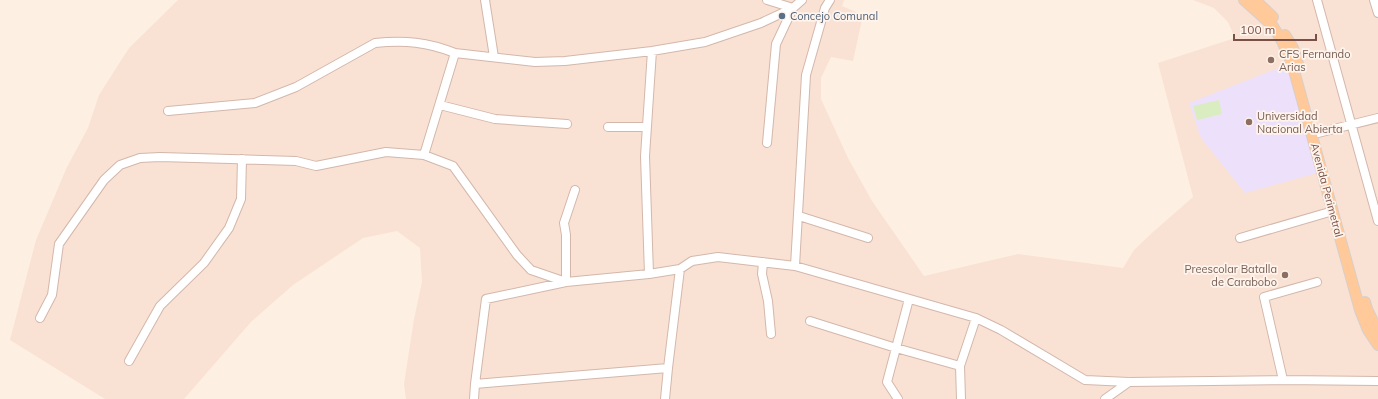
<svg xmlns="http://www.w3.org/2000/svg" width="1378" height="399" font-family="Mulish,sans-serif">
<rect width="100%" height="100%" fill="#feefe3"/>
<path fill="#f9e2d4" d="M178,0H844L842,6L863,15L853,61L831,57L821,78V99L848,158L872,201L924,276L1018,254L1123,268L1134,250L1153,232L1193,197L1158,63L1235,38L1228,22L1214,8L1193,0H1378V399H406L404,384L414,319L422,282L420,248L397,231L363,238L293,285L251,322L184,399H105L10,340L36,240L67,167L88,128L99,95L129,48Z"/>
<path fill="#ece0fb" d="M1286,65L1317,173L1245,193L1201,138L1189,103Z"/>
<path fill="#daedc0" d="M1219,100L1222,114L1197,120L1193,106Z"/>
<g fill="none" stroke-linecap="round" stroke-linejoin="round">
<defs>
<path id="minor" d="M485,0L494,57
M767,0L793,8L802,0
M1317,0L1378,221
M1374,0L1378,13
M440,105L495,119L567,124
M168,111L255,103L296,87L375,43C405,40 427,42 455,53
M608,127H647
M1318,133L1378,118
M575,190L564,223L566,235V282L531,270L517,255L453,166L424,155L455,53L535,62L565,61L652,51L705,42L761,23L793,8L776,44L767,143
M799,216L868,238
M1240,238L1333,211
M763,262L762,274L768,301L771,334
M795,266L806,75L825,8L830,0
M649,274L645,156L652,51
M40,318L52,295L59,244L104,180L120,165L140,158L160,157L296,161L316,166L386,152L424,155
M810,321L896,348L960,366
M129,361L160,306L204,263L229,228L241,199L242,159
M668,368L475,384L486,299L566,282L649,274L680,269
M1283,380L1264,297L1317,282
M474,399L475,384
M665,399L668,368L680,269L692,261L718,257L795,266L976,318L1001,330L1085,380L1129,382L1283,380L1378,381
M898,399L887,382L909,299
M961,399L960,366L976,318
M1105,399L1129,382"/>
<path id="major" d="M1244,0L1272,25L1282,41L1293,67L1360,310L1368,330L1378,345
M1255,0L1273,17
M1285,35L1293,48L1298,64
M1365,302L1367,309L1378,332"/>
</defs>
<use href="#minor" stroke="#d3b7ab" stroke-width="10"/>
<use href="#major" stroke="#d9cecb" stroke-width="12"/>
<use href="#minor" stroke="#fff" stroke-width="8"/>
<use href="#major" stroke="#ffc99a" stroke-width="10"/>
</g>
<circle fill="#5c6f8a" stroke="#fff4ec" stroke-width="1.5" cx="782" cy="16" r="4"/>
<g fill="#8d6e63" stroke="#fff4ec" stroke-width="1.5">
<circle cx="1271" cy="60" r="4"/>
<circle cx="1249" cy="122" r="4"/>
<circle cx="1285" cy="275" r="4"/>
</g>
<g text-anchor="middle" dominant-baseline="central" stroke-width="3.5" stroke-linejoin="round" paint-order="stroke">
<g font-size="11" fill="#4e5e75" stroke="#fff4ec" text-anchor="start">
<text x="790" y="16">Concejo Comunal</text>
</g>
<g font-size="11" fill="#785e54" stroke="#fff4ec" text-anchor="start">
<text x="1279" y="54">CFS Fernando<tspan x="1279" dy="13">Arias</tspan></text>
<text x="1257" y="116">Universidad<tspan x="1257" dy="13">Nacional Abierta</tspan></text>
<text x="1277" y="269" text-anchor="end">Preescolar Batalla<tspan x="1277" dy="13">de Carabobo</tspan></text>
</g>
<g font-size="11" fill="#795046" stroke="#fff4ec">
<text transform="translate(1327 190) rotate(75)">Avenida Perimetral</text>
</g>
</g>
<path d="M1234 34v6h82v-6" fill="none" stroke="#795046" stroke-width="2"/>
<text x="1240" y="34" font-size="12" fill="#795046" stroke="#fff4ec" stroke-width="3" paint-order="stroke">100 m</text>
</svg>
